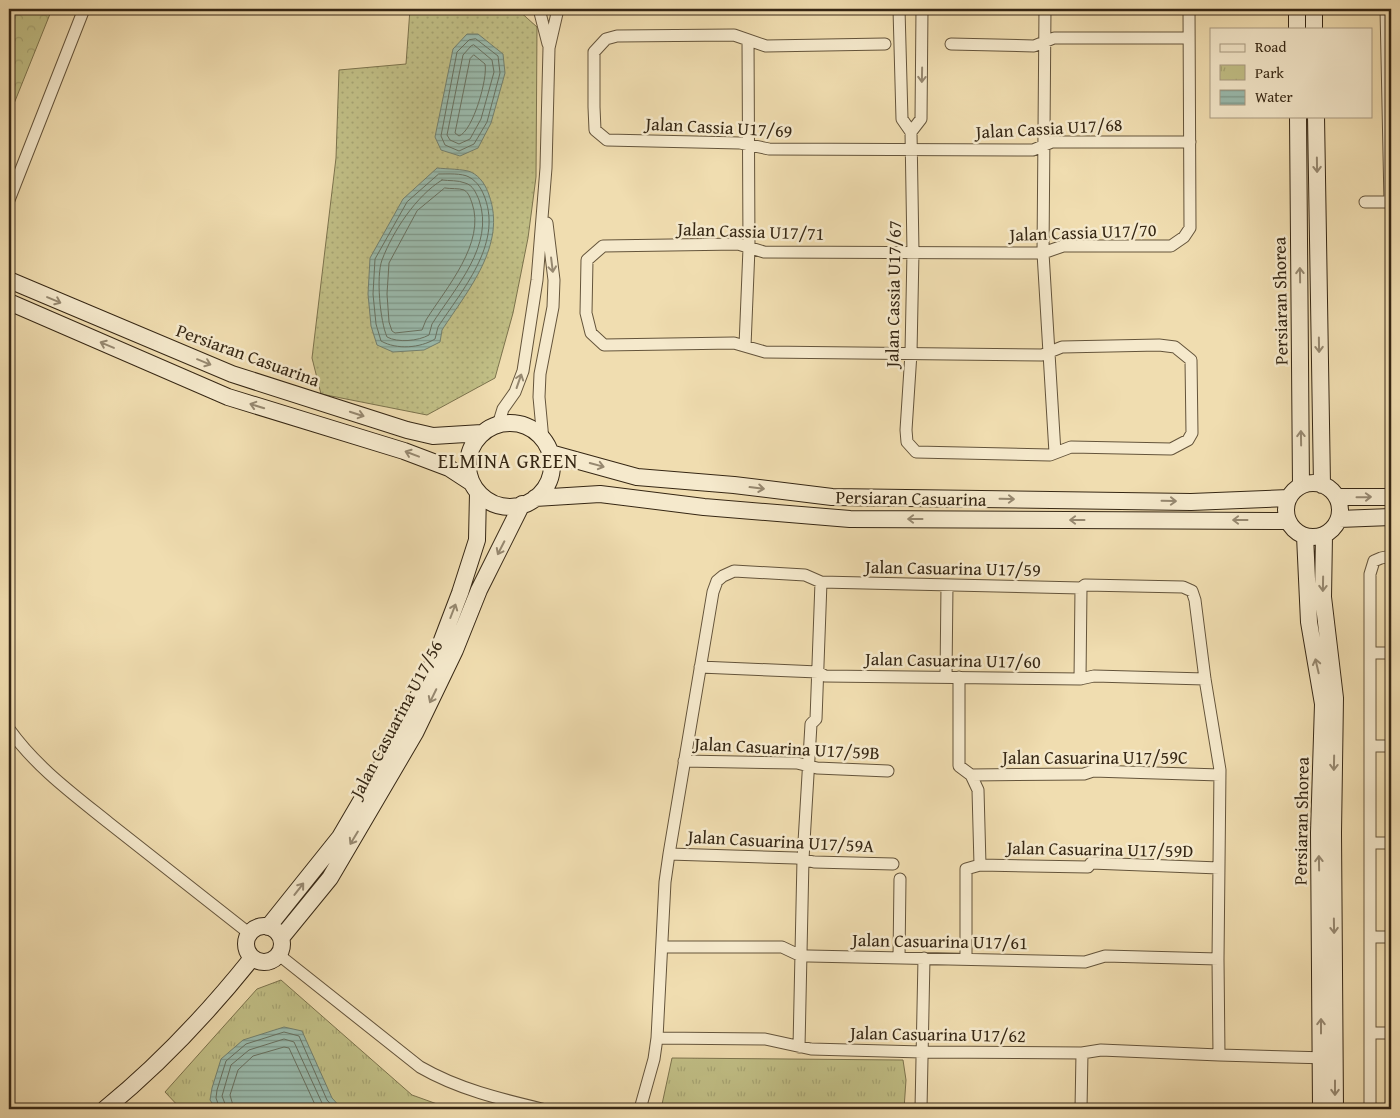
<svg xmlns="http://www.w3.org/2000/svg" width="1400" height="1118" font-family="'Gentium Book Plus',serif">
<defs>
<pattern id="grass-dots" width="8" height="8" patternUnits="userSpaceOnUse" patternTransform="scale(1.25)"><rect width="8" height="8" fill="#c1bf86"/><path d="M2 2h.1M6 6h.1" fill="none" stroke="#a6a473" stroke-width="1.8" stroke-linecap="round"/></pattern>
<pattern id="forest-crowns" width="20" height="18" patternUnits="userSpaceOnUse" patternTransform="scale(1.25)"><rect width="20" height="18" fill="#c1bf86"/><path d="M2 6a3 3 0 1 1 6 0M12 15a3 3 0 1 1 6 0" fill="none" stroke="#a6a473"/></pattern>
<pattern id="park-tufts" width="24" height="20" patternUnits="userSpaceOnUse" patternTransform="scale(1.25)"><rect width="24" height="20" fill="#c1bf86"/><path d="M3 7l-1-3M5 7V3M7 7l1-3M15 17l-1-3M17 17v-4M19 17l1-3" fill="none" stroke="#a6a473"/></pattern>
<pattern id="water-rules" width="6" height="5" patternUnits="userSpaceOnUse" patternTransform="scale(1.25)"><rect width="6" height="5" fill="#9abbae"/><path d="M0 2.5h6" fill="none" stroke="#7e988c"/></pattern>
</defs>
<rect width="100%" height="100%" fill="#f0ddb0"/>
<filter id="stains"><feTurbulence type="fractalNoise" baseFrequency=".004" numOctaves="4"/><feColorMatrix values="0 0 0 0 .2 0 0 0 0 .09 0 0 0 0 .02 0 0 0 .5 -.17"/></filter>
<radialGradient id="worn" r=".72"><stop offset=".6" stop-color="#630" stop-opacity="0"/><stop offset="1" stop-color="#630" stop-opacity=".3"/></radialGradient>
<path fill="url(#grass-dots)" stroke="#7c734d" d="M410,9H517L537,27L536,177L528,238L513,313L495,378L427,415L321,394L312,358L336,158L339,70L406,64Z"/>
<path fill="url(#forest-crowns)" stroke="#7c734d" d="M9,9H52L9,116Z"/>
<path fill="url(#park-tufts)" stroke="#7c734d" d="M281,980L412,1095L451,1109H181L165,1092L257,989Z
M672,1058L903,1060L906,1080L904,1109H661Z"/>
<path fill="url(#water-rules)" stroke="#728070" d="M467,34H478L503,54L505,73L491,123L478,148L460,156L441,150L435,137L453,49Z
M437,168C446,169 464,169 471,172C481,177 486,186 489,195C507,245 468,290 442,330L440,342L424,350L393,352L377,345L371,326L368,294L370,258L403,199Z
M284,1027L302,1031L332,1098L342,1109H216L210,1100L212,1088L221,1059L243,1040Z"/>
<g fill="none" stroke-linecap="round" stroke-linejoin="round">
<path stroke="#687161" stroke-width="1" d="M476,39L498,56L500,73L487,122L474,144L459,151L445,145L441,136L457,52L469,40Z
M474,45L492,60L494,72L481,119L470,139L459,144L450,140L447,135L463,55L471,46Z
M474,55L485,64C488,78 473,131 459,136L455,133L470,59Z
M439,174C447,174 462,173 469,177C478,182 482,190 485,198C502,245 462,290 438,327L435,339C420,348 397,350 381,341L376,324L373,294L375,259L407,202Z
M442,180C449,181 458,180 465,183C473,185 476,193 479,200C495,245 455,288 432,324L429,335C418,341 398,343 387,337C380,321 376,276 382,260C393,231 416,196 442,180Z
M445,188C450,189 459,188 464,190C469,193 470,198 472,203C486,243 446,288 426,320L422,330L395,333L392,331L389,322L387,294L389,263L417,211Z
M220,1109L216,1098L217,1090L226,1061L246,1044L284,1032L299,1036L327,1100L335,1109
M227,1109L222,1096L231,1065L249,1050L284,1039L294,1042L322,1103L327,1109
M234,1109L230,1095L238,1070L253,1056L284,1047L289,1048L317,1109"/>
<defs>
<path id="street" d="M539,9L548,44
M899,9L902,119L911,132L913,252L911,353L906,430L907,442L916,452L1050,455L1071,447L1171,449L1188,440L1192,433L1191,360L1175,347L1159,345L1062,347L1042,355L765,352L734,343L604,345L591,333L586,313L587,260L603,246L738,244L764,252L1043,253L1063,246H1171L1184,237L1190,228L1189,9
M1045,9L1043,253L1055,453
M1386,9L1390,202
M885,44L766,46L734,35L617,36L606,39L594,52V107L595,130L607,140L740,143L769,149L1033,150L1052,142H1190
M951,44L1034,46L1054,38H1189
M911,132L921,119L922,9
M9,200L84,9
M1365,202H1391
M745,346L749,248L748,40
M498,425L503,409L515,392L523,371L537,280L546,168L549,48L558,9
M543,440L539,397L540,374L553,307L554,280L547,223
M1370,653H1391
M700,667L818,672L825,676L1080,679L1094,676L1205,679
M946,677L947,585
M959,677V766L971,775L978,790L980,865L966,869V959
M1080,679L1081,588
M9,729C36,767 73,794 109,823C156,860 203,897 250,934
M1370,746H1391
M684,761L797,763L817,768L888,771
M971,775L1084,774L1093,771L1220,775
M1370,843H1391
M669,854L796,858L814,862L893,864
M980,865L1088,867L1091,863L1219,868
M1370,937H1391
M663,947H782L801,956H809L1085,962L1105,956L1218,959
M279,955L420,1067C458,1089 500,1099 542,1109
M899,958L900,879
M1370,1033H1391
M657,1038L765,1039L811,1049L922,1052L1082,1053L1101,1050L1219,1055L1328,1058
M799,1047L803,859L811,724L816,719L821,582
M640,1109L654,1059L657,1038L665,882L669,854L713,592L717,581L723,576L734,571L805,575L821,582L1081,588L1085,585L1183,587L1192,591L1195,600L1205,679L1220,770L1218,959L1219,1055
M921,1109L924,958
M1081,1109L1082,1053
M1370,1109V574L1374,561L1381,558L1391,556"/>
<path id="secondary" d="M1297,9V29
M1314,9V29
M1298,116L1301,486
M1316,116L1322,485
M9,280L232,374L407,430L433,436L482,433
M9,302L228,397L404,451L449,468L472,483
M468 465a42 42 0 1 1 84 0a42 42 0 1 1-84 0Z
M550,453L637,477L734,485L832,497L1191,502L1289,498
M1286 510a27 27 0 1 1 54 0a27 27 0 1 1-54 0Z
M1337,497H1391
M535,498L600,494L704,507L850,519L1288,521
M1339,519L1391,517
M1324,535L1323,597L1335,698L1333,833L1335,1109
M1305,536L1309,622L1323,704L1319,833L1321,1109
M246 944a18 18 0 1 1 36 0a18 18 0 1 1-36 0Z
M268,927L340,837L405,726L436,656L460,593L477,540L478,493
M281,938L330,878L415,733L455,650L479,590L522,504
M105,1109C160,1064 208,1013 252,958"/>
</defs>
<use href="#street" stroke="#64543b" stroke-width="13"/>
<use href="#secondary" stroke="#362714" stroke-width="18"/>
<use href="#street" stroke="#f5e9cc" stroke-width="11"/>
<use href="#secondary" stroke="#f5e9cc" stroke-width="16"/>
</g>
<defs><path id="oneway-shaft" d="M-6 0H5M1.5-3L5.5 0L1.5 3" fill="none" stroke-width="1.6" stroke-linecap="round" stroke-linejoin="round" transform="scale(1.25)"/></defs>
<g stroke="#968870">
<use href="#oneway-shaft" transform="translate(922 75) rotate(91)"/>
<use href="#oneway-shaft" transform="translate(1317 165) rotate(89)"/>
<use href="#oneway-shaft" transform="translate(552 265) rotate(83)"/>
<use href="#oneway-shaft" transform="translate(1300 275) rotate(-91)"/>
<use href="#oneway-shaft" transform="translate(54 300) rotate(23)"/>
<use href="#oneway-shaft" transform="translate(107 345) rotate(-157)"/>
<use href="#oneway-shaft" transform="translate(1319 345) rotate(89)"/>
<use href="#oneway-shaft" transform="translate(204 362) rotate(22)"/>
<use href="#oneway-shaft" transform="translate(519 381) rotate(-71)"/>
<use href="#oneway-shaft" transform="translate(257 406) rotate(-163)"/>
<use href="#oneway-shaft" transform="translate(357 414) rotate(18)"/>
<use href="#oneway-shaft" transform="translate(1301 438) rotate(-91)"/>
<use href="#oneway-shaft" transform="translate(412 454) rotate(-159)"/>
<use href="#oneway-shaft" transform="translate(597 465) rotate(15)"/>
<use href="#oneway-shaft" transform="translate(757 488) rotate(7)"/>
<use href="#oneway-shaft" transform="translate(1364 497) rotate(-1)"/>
<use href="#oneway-shaft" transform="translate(1007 499) rotate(1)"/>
<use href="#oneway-shaft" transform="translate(1169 501) rotate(1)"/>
<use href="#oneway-shaft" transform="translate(915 519) rotate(-180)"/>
<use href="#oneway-shaft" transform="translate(1077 520) rotate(-180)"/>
<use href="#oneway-shaft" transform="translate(1240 520) rotate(-180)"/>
<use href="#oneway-shaft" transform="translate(501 548) rotate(117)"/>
<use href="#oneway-shaft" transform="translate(1323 584) rotate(91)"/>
<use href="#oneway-shaft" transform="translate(453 611) rotate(-69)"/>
<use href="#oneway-shaft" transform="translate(1317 666) rotate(-103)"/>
<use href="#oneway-shaft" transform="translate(433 696) rotate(116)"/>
<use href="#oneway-shaft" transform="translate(1334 763) rotate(91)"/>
<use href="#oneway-shaft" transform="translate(354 838) rotate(121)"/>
<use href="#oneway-shaft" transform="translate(1319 863) rotate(-91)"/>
<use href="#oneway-shaft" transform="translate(299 889) rotate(-52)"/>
<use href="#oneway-shaft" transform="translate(1334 926) rotate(89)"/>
<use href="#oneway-shaft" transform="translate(1321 1026) rotate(-90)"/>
<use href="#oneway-shaft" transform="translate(1335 1088) rotate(90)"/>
</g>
<g text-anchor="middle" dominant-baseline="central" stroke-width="5" stroke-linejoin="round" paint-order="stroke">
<g font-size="18" fill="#362714" stroke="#f5e9cc">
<text transform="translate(719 127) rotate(3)">Jalan Cassia U17/69</text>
<text transform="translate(1049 128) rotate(-3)">Jalan Cassia U17/68</text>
<text transform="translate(751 231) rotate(2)">Jalan Cassia U17/71</text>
<text transform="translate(1083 232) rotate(-2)">Jalan Cassia U17/70</text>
<text transform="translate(893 294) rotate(-89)">Jalan Cassia U17/67</text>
<text transform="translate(1280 301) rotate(-91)">Persiaran Shorea</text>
<text transform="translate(248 355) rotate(20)">Persiaran Casuarina</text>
<text transform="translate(911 498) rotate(1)">Persiaran Casuarina</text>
<text transform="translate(953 568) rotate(1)">Jalan Casuarina U17/59</text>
<text transform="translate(953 660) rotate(1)">Jalan Casuarina U17/60</text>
<text transform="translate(396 719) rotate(-62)">Jalan Casuarina U17/56</text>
<text transform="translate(787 748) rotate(3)">Jalan Casuarina U17/59B</text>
<text x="1095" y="757">Jalan Casuarina U17/59C</text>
<text transform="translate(1301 821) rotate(-89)">Persiaran Shorea</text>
<text transform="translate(781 841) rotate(3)">Jalan Casuarina U17/59A</text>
<text transform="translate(1100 849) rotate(1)">Jalan Casuarina U17/59D</text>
<text transform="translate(940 941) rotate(1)">Jalan Casuarina U17/61</text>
<text transform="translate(938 1034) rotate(1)">Jalan Casuarina U17/62</text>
</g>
<g font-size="20" letter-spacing="1" fill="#362714" stroke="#f5e9cc">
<text x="508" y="460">ELMINA GREEN</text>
</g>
</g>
<rect width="1400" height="1118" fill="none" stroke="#f0ddb0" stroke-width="30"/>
<rect x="10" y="10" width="1380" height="1098" fill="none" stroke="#362714" stroke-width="2.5"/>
<rect x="15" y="15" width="1370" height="1088" fill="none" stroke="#362714"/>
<rect x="1210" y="28" width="162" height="90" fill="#f5e9cc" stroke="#a99b82"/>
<rect x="1220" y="44" width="25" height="8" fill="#f5e9cc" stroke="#a99b82"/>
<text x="1255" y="52" font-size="15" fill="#362714">Road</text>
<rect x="1220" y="65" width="25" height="15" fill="url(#park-tufts)" stroke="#a99b82"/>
<text x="1255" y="78" font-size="15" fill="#362714">Park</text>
<rect x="1220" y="90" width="25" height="15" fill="url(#water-rules)" stroke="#a99b82"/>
<text x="1255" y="102" font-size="15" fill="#362714">Water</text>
<rect width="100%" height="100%" filter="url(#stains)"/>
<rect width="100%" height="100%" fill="url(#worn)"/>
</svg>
